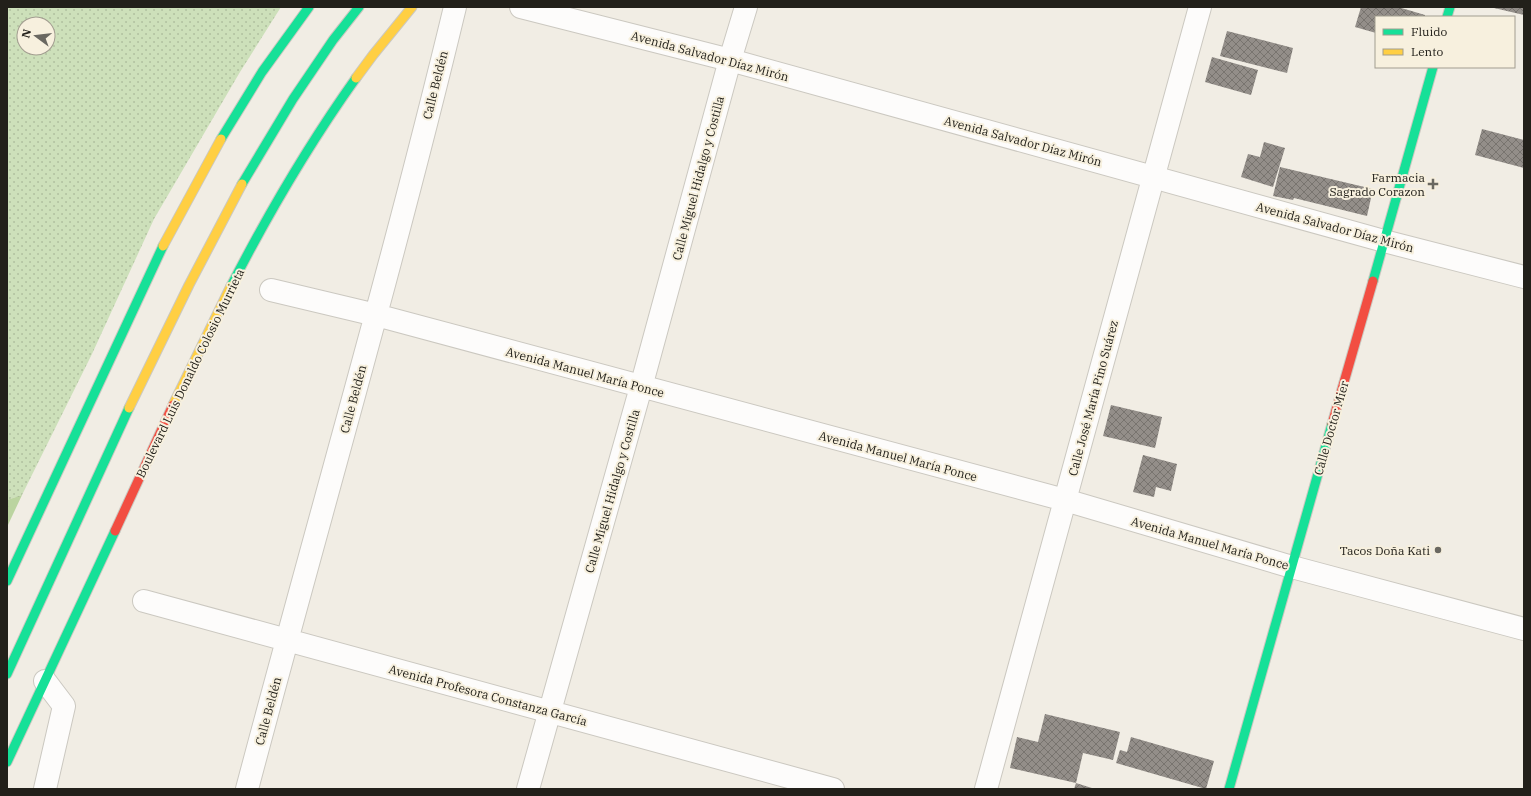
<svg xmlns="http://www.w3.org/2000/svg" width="1531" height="796" font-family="'IBM Plex Serif',serif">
<defs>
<pattern id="grass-dots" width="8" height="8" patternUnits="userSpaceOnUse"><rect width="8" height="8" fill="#cde0ba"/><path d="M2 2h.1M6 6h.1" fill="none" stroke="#b0c09f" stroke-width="1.8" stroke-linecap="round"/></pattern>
<pattern id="forest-firs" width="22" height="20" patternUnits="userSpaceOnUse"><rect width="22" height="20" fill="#bbd4a0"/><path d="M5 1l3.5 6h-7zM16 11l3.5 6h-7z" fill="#a0b689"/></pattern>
<pattern id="building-cross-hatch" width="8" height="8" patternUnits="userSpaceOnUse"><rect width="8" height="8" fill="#938e89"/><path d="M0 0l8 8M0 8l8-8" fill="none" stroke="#78746f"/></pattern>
</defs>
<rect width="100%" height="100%" fill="#f1ede4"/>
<path fill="url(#grass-dots)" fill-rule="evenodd" d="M7,7H281L240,72L154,219L92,354L22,495L7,500ZM24,24H48V48H24Z"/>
<path fill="url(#forest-firs)" d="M22,495L7,527V500Z"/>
<path fill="url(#building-cross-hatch)" d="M1361,7H1398L1425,15V17H1376V33L1355,27Z
M1494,7H1524V15L1494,8Z
M1227,31L1293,48L1287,73L1220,56Z
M1212,57L1258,70L1251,95L1205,82Z
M1482,129L1524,140V168L1475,155Z
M1264,142L1285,148L1273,187L1241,177L1248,154L1260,157Z
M1280,167L1373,189L1367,216L1294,198L1293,200L1273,196Z
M1111,405L1162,417L1155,448L1103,436Z
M1143,455L1177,464L1171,491L1156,487L1154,497L1133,492Z
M1045,714L1120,732L1113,760L1083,753L1076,783L1010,768L1017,737L1038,742Z
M1131,737L1214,761L1206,789L1116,763L1120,750L1127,752Z
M1076,783L1095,789H1074Z"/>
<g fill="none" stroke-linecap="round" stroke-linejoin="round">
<defs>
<path id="street" d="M521,7L730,60L1384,241L1524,277
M271,290L376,315L1065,500L1292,567L1524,629
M144,601L833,789
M45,681L64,706L45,789
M247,789C316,528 392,269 455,7
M528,789L641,387L730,60L746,7
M986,789L1200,7"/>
<path id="fast" d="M1447,17L1450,7
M221,139L262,72L309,7
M242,184L293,99L333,40L359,7
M1373,281L1433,67
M231,286C268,214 309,144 356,78
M7,581L163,246
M7,674L129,408
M7,762L115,531
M1229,789L1332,424"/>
<path id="slow" d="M356,78L373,55L412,7
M163,246L221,139
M173,405L231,286
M129,408L189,285L242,184"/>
<path id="jam" d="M1332,424L1373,281
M115,531L173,405"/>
</defs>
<use href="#street" stroke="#cbc8c0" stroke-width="24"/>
<use href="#fast" stroke="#cbc8c0" stroke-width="11"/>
<use href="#slow" stroke="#cbc8c0" stroke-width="11"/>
<use href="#jam" stroke="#cbc8c0" stroke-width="11"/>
<use href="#street" stroke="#fdfcfb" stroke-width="22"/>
<use href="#fast" stroke="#16e098" stroke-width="9"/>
<use href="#slow" stroke="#ffcf43" stroke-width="9"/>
<use href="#jam" stroke="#f24e42" stroke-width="9"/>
</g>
<g fill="#6a6861" stroke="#f7f0de" stroke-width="1.5">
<path d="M1431 178h4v4h4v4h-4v4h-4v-4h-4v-4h4z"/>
<circle cx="1438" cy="550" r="4"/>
</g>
<g text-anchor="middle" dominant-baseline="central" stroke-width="4" stroke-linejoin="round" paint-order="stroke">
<g font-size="12" fill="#22201a" stroke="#f7f0de">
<text transform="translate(710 56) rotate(15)">Avenida Salvador Díaz Mirón</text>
<text transform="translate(435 85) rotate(-76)">Calle Beldén</text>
<text transform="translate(1023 141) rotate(15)">Avenida Salvador Díaz Mirón</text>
<text transform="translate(698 178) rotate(-75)">Calle Miguel Hidalgo y Costilla</text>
<text transform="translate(1335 227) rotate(15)">Avenida Salvador Díaz Mirón</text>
<text transform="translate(585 372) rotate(15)">Avenida Manuel María Ponce</text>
<text transform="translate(190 373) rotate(-64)">Boulevard Luis Donaldo Colosio Murrieta</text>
<text transform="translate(1093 398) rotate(-75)">Calle José María Pino Suárez</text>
<text transform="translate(353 399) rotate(-75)">Calle Beldén</text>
<text transform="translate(1331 428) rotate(-74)">Calle Doctor Mier</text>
<text transform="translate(898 456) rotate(15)">Avenida Manuel María Ponce</text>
<text transform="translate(612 491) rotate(-74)">Calle Miguel Hidalgo y Costilla</text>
<text transform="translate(1210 543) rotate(16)">Avenida Manuel María Ponce</text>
<text transform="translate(488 695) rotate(15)">Avenida Profesora Constanza García</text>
<text transform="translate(268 711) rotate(-75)">Calle Beldén</text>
</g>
<g font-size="12" fill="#22201a" stroke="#f7f0de" text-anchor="end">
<text x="1425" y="177">Farmacia<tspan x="1425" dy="14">Sagrado Corazon</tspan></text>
<text x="1430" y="550">Tacos Doña Kati</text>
</g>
</g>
<rect width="1531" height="796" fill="none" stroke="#22201a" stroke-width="16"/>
<rect x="1375" y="16" width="140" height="52" fill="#f7f0de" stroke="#a29d90"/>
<rect x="1383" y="29" width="20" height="6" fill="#16e098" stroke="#a29d90"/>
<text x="1411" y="36" font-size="12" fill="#22201a">Fluido</text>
<rect x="1383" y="49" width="20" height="6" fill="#ffcf43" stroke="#a29d90"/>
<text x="1411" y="56" font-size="12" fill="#22201a">Lento</text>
<g transform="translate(36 36) rotate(285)"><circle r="19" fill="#f7f0de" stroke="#a29d90"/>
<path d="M0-3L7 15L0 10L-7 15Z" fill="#6a6861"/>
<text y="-6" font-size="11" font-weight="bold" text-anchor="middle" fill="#22201a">N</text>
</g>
</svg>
